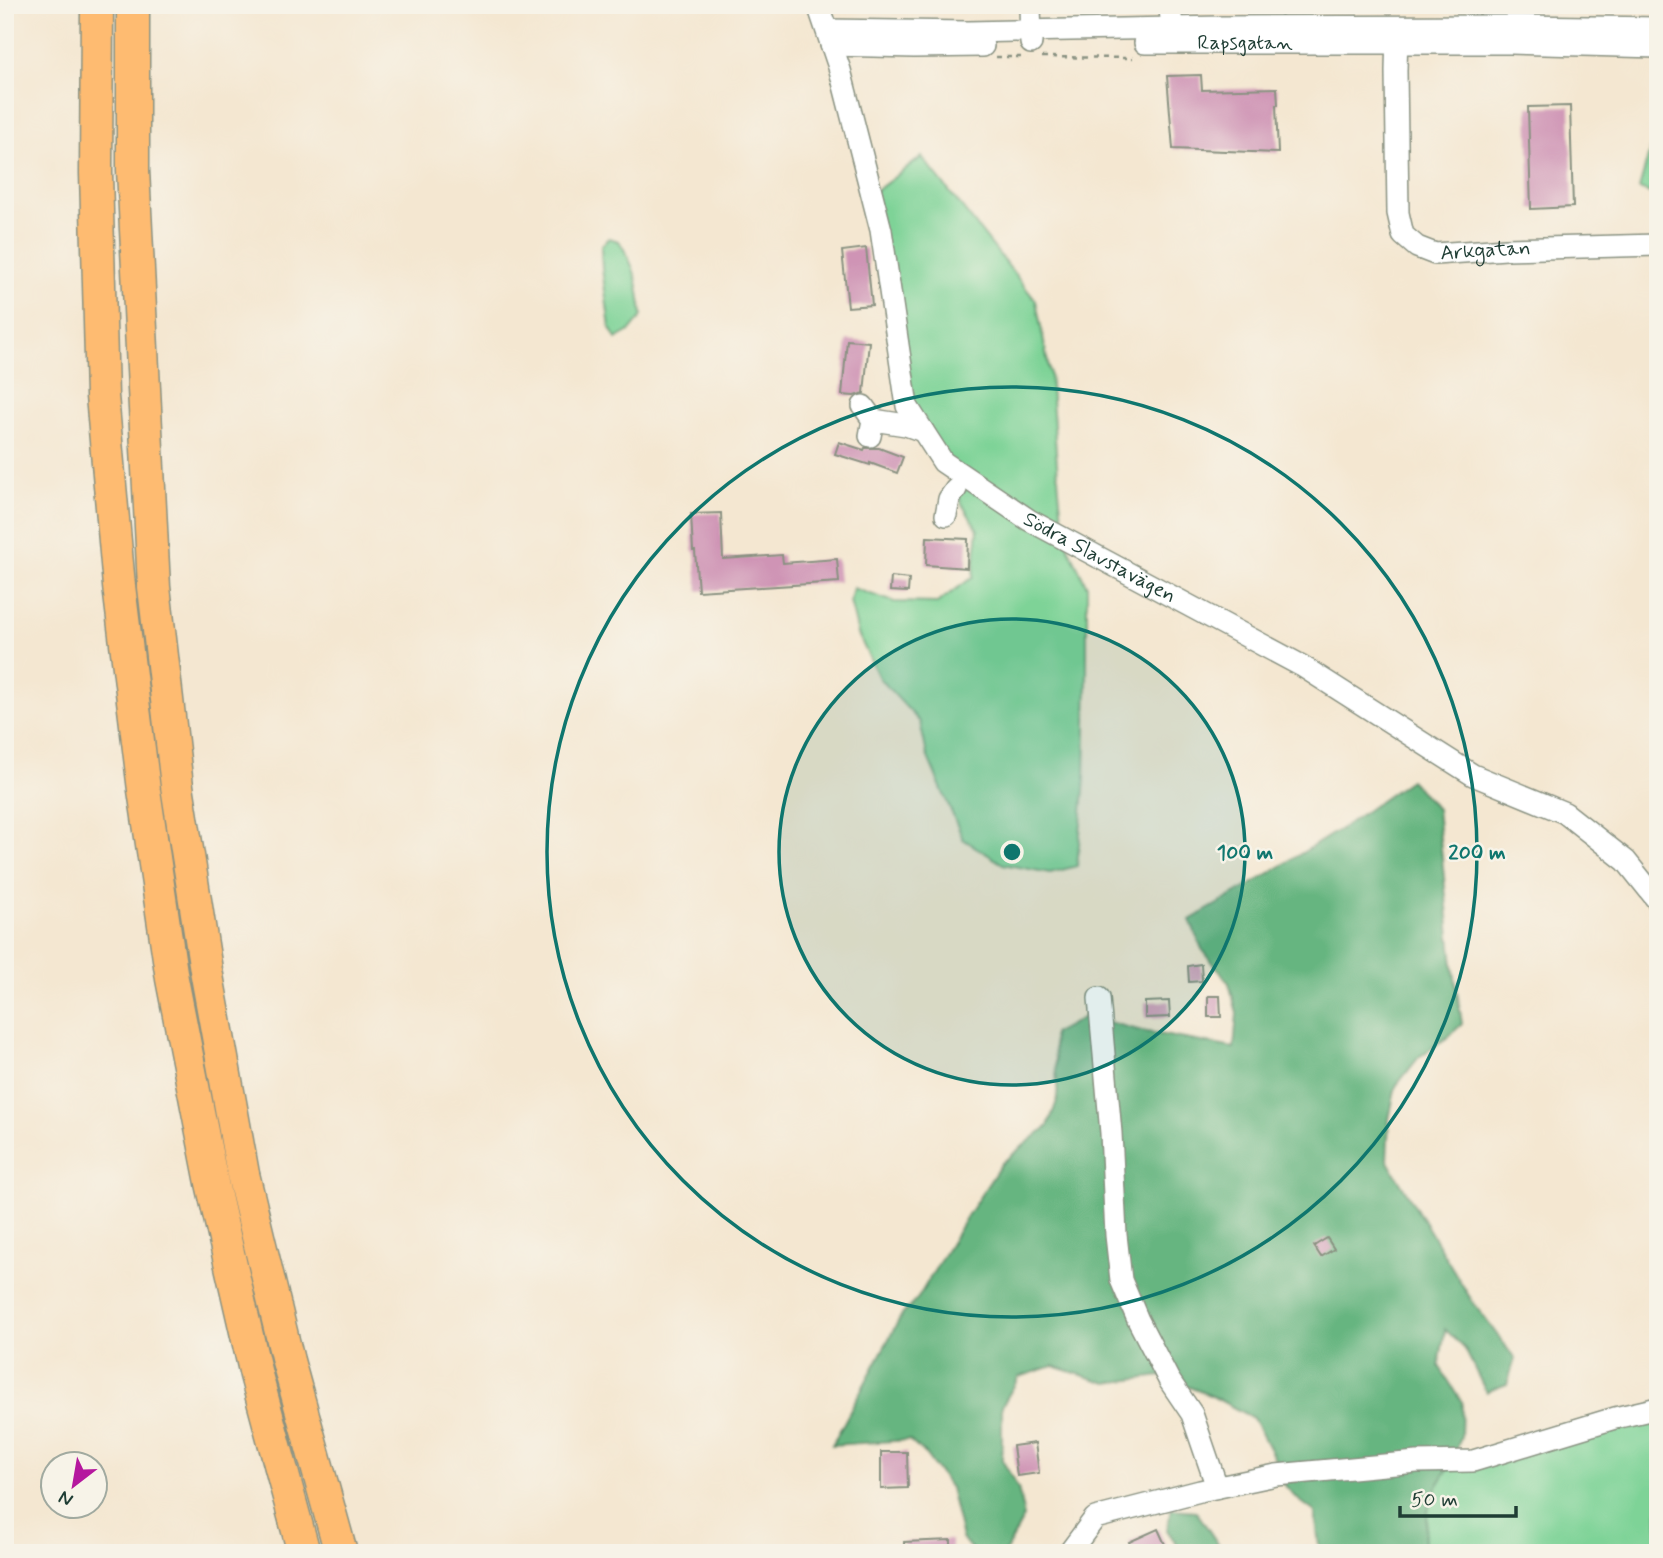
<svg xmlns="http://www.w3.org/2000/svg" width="1663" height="1558" font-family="Mynerve,sans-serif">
<rect width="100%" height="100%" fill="#f7f3e8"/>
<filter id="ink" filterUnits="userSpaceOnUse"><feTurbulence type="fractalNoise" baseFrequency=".0143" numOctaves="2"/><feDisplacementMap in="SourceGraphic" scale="14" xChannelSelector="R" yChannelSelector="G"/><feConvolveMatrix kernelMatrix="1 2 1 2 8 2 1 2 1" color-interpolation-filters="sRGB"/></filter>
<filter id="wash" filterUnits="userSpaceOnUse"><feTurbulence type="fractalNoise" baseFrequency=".00686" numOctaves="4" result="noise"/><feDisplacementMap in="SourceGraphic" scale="28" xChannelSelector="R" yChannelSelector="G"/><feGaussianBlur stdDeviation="1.57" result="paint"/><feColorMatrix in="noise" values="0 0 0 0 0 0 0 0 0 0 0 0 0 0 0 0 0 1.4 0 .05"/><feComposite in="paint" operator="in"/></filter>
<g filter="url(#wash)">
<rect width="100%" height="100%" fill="#f4e7d1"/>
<path fill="#7ed397" stroke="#4e8866" stroke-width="2" d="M1658,121V196L1639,189Z
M922,157L1036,301L1050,374L1059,490L1064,538L1087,586V673L1085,779L1077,866L1050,873L1003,864L963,839L927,755L920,722L879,678L858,634L850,601L853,588L894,602L937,603L973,577L978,530L962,504L943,462L907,406L873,193Z
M609,238L619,241C636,268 639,285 642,316L630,331L616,339L610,328L602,268L601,246Z
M1658,1408V1553H1422L1430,1498L1452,1462Z"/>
<path fill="#66b580" stroke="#42795a" stroke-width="2" d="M1410,780L1437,809L1453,965L1462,1024L1448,1037L1419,1057L1396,1086L1389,1119L1387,1160L1472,1301L1515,1359L1507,1384L1486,1392L1465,1349L1445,1329L1439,1366L1462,1402L1461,1437L1452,1462L1430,1498L1422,1553H1320L1315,1512L1295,1497L1276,1475L1277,1463L1253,1418L1212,1396L1161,1376L1107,1383L1053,1366L1019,1377L1002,1406V1460L1018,1488L1024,1517L1006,1551L1002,1553H974L962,1538L950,1488L926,1455L909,1440L832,1445L901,1316L918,1298L967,1216L1002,1163L1048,1126L1058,1098L1053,1034L1086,1016L1142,1031L1234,1048L1237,1013L1229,983L1202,949L1190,920L1257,881L1342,828Z
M1171,1509L1196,1511L1224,1553H1183L1167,1530Z"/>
<g id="blocks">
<path fill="#cf94b5" d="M1201,75L1202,90L1277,88L1278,105H1276L1278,153L1173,149L1167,76Z
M1570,106L1573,207L1531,209L1528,107Z
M866,248L872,305L848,307L842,251Z
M847,340L869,342L864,393L854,396L842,395Z
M839,442L864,450L865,448H879L903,457L897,473L870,463V465L835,454Z
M721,513L723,559L782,555L783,563L837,559L839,582L698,591L695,551H693L691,514Z
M927,537L968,539L967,568L926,565Z
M891,577L909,579L908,592L890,591Z
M1201,964L1202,981L1189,982L1188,966Z
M1208,996H1220L1221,1017H1208Z
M1169,1001L1170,1017L1145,1018V1002Z
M1327,1238L1334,1249L1321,1257L1314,1246Z
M1035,1443L1039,1473L1017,1476L1013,1446Z
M881,1452H907L908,1488L881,1489Z
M1158,1529L1169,1553H1134L1129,1542Z
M951,1540V1553H904V1542Z"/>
</g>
</g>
<g filter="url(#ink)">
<use href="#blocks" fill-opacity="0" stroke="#8a9282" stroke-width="2"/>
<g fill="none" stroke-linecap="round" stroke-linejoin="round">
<defs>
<g id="minor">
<path id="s1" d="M818,5L840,70L881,230L907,406L943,462L1029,520L1302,666L1473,775L1565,813L1626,861L1658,901"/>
<path d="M1030,5L1031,43"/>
<path d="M1169,5L1175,41"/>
<path d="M827,30L968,32L1222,27L1521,26L1658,28"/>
<path id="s2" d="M1397,30L1396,71L1398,213L1403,235L1417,247L1435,254L1506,249L1658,245"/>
<path id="s3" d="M1145,43H1510L1658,47"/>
<path d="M831,45L914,47L983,46"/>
<path d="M863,406L873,420L870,436"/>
<path d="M873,420L906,425L923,431"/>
<path d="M946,515L949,499L956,489"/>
<path d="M1099,998L1111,1133L1116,1235L1121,1280L1138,1320L1169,1380L1192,1414L1217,1487"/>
<path d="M1069,1553L1095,1518L1200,1491L1276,1475L1417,1462L1473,1461L1615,1418L1658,1408"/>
</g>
<path id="highway" d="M97,5L96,173L102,396L119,586L144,790L172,979L212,1183L256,1375L304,1553
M133,5V170L154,587L177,786L206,970L243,1174L288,1361L341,1553"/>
</defs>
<use href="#minor" stroke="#8a9282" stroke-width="24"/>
<use href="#highway" stroke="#8a9282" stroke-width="35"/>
<path stroke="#8a9282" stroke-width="2.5" stroke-dasharray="5 5" stroke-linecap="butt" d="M1057,5L1074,10
M996,57H1021
M1042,57L1133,58"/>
<use href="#minor" stroke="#fff" stroke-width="21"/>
<use href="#highway" stroke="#febb71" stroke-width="32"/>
</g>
</g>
<circle cx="1012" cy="852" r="233" fill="#0f766e" fill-opacity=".12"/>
<g fill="none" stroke="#0f766e" stroke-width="3.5">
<circle cx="1012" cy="852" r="233"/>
<circle cx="1012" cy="852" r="465"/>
</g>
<g text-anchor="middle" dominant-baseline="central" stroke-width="5" stroke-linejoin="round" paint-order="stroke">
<g font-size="21" fill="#1f3d34" stroke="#f7f3e8">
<text stroke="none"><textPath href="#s3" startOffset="100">Rapsgatan</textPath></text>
<text stroke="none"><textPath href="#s2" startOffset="294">Arkgatan</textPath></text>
<text stroke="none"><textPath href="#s1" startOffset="662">Södra Slavstavägen</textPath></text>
</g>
</g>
<circle cx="1012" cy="852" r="10" fill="#0f766e" stroke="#f7f3e8" stroke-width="3.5"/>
<g font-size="21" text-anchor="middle" font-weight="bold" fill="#0f766e" stroke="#f7f3e8" stroke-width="5" stroke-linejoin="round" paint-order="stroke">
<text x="1245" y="859">100 m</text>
<text x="1477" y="859">200 m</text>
</g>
<rect width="1663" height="1558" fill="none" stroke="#f7f3e8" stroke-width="28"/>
<g transform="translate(74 1485) rotate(211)"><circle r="33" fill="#f7f3e8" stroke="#a1aaa0" stroke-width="2"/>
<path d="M0-5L12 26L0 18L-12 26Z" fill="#b5179e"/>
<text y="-10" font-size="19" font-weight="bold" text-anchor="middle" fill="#1f3d34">N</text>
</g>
<path d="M1400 1506v10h116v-10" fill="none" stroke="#1f3d34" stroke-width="3.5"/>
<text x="1411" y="1506" font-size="21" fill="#1f3d34" stroke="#f7f3e8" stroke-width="5" paint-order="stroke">50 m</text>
</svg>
